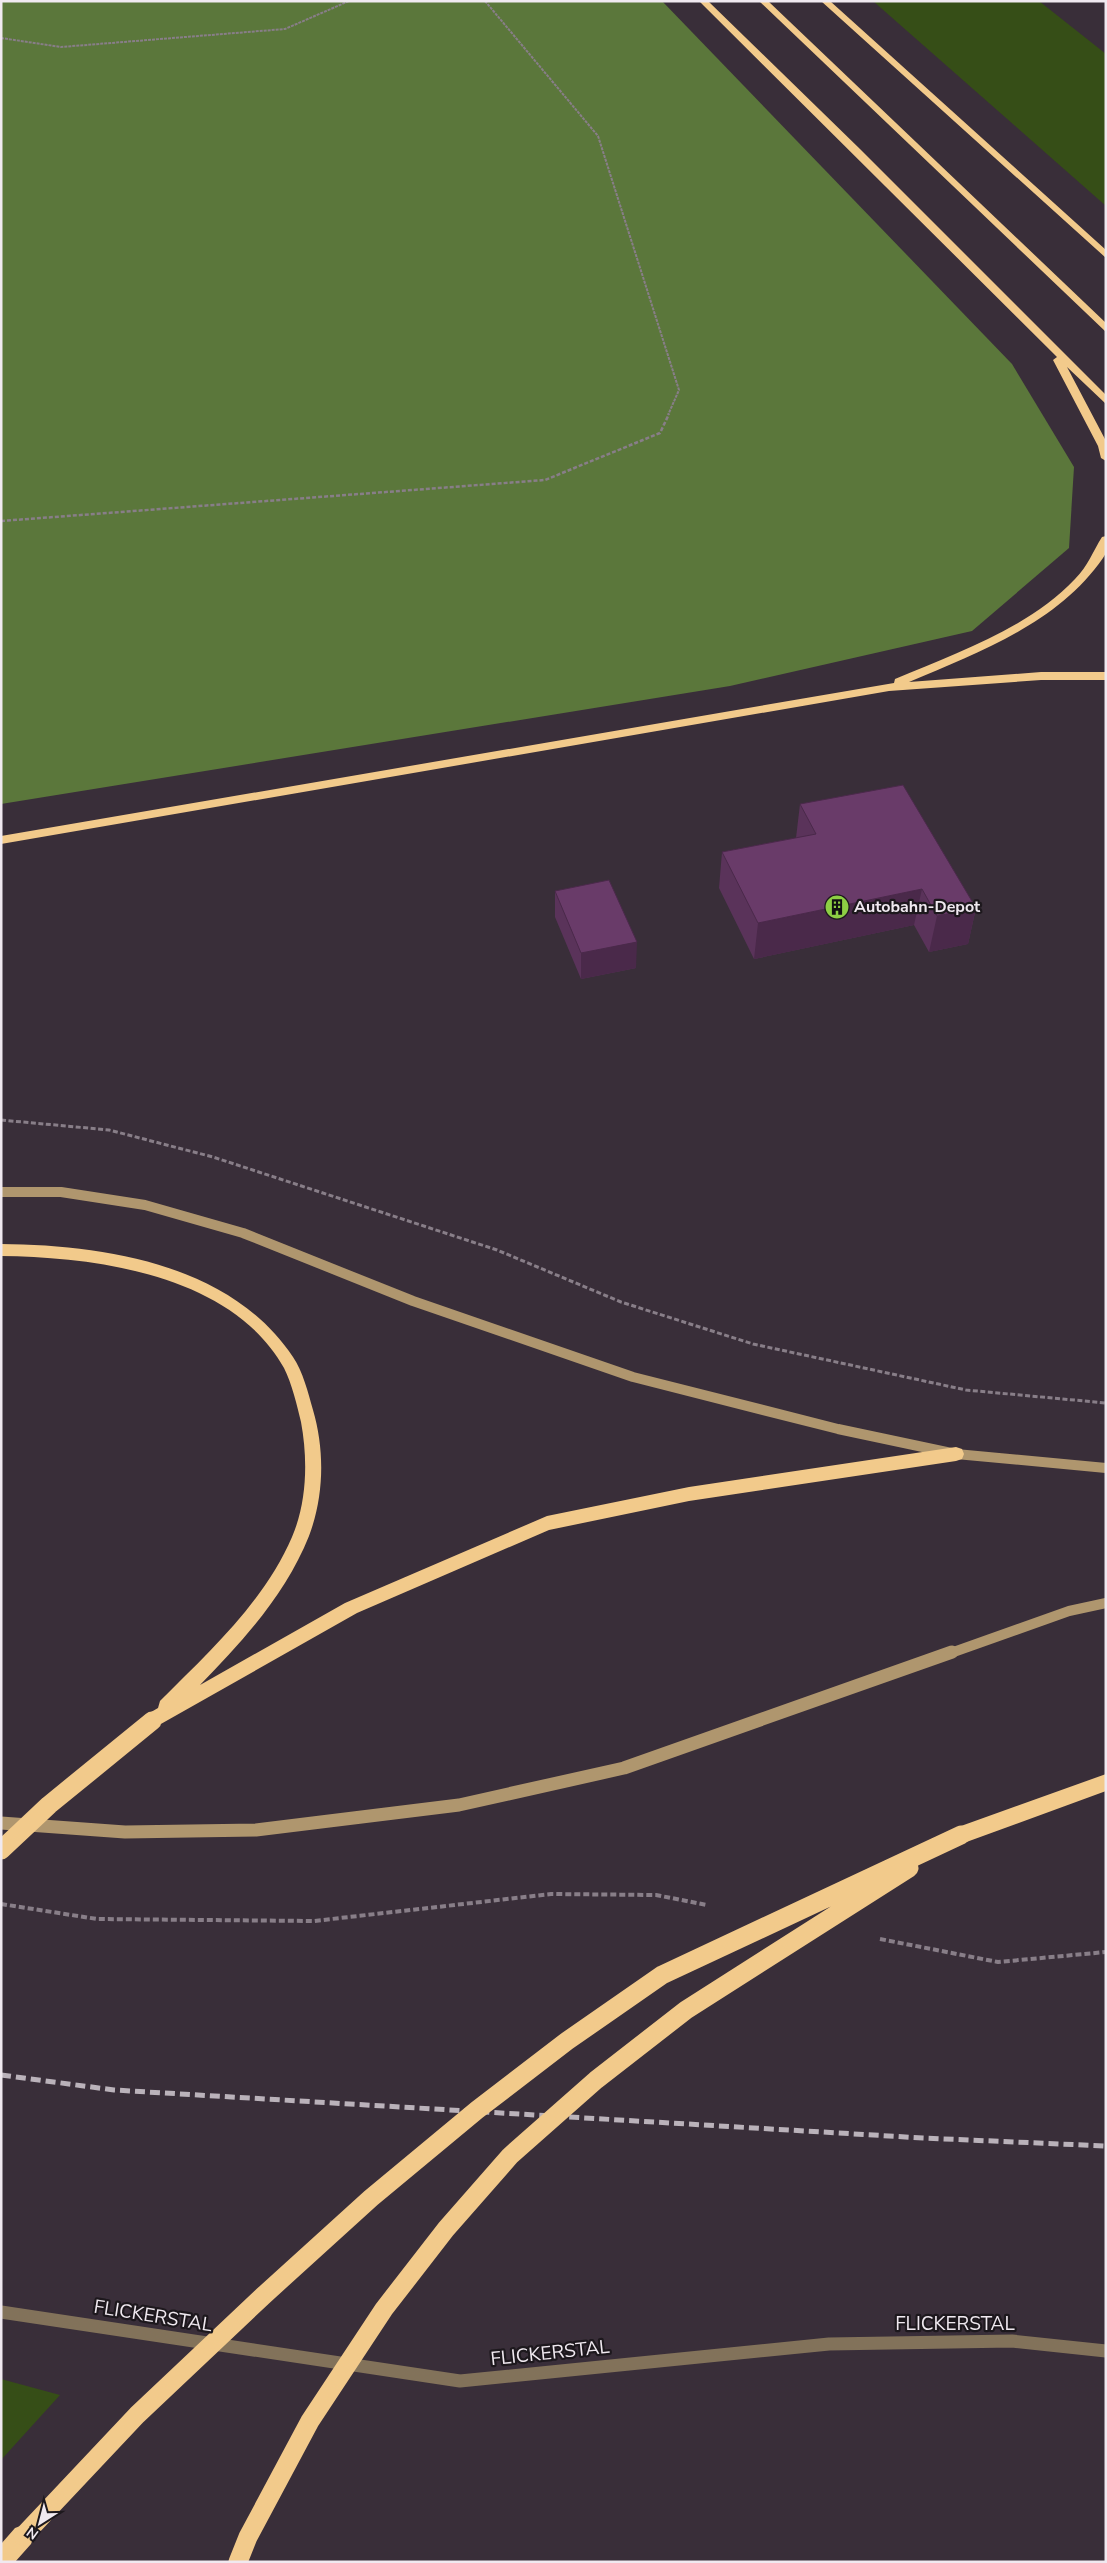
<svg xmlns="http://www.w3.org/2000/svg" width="1107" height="2563" font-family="'Nunito Sans',sans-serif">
<rect width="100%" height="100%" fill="#392e39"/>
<path fill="#364e17" d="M873,1H1039L1106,54V206Z
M1,2379L60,2395L1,2460Z"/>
<path fill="#5b773b" d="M1,1H662L1012,364L1074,467L1069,548L972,631L730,686L1,804Z"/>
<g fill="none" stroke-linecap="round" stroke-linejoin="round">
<path stroke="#887e88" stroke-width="2" stroke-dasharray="3 1" stroke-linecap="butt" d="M485,1L598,136L679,390L668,415
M1,38L61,47L285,29L349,1"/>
<path stroke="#887e88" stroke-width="2.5" stroke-dasharray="4 2" stroke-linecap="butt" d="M1,521L545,480L660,433L669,414"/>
<path stroke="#887e88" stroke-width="3" stroke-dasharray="5 2.5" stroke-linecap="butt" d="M1,1120L109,1130L213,1157L497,1250L621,1302L753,1344L966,1390L1106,1403"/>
<path stroke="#887e88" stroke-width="4" stroke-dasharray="6 3" stroke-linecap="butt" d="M1,1904L97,1919L314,1921L551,1894L656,1895L707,1905
M880,1939L998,1962L1106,1952"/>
<path stroke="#82725a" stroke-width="13" d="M1,2312L460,2381L829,2344L1012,2341L1106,2351"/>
<path stroke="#af966e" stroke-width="10" d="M1,1192H61L145,1205L243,1233L413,1301L633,1377L838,1429L956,1454L1106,1468
M948,1654L1069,1611L1106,1603"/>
<path stroke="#af966e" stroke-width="13" d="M1,1823L125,1832L256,1830L459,1805L624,1768L952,1652"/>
<path fill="#f2ca8b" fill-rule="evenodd" d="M699,1H708L860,149L1106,395V404L1067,367L1106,441V461L1101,458L1098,446L1053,360L1057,357Z
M759,1H768L1106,323V332Z
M821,1H830L1106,250V258Z
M1106,536V553L1103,558C1058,623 980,652 909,682L1041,672H1106V680H1041L889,691L1,844V836L894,683L895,679C956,653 1029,628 1075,579C1088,566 1093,551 1102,537Z
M1,1244C105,1245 231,1264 293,1357C303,1372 308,1392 313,1410C325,1451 324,1496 309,1536C286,1594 243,1641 200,1685L345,1603L547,1516L689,1487L956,1447L962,1449L964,1454L962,1459L956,1461L689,1501L549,1530L357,1613L152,1729L146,1727L143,1721L146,1715L158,1708L160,1701C209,1652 264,1602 292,1537C307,1502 308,1460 301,1422C297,1405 292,1384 284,1368C232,1275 97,1257 1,1256Z
M1106,1774V1791L961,1844L955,1841L952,1835L955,1829L961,1826Z
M23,2525L31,2528L34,2536L31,2544L15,2562H1V2544L15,2528Z"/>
<path stroke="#bab2ba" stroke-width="5" stroke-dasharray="10 5" stroke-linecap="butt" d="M1,2075L114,2090L923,2138L1106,2146"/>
<path stroke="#f2ca8b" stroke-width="19" d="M1,1850L49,1805L152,1721
M23,2536L137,2415L263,2296L371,2198L477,2110L567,2041L662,1975L961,1835
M238,2562L248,2537L310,2421L384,2309L446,2229L510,2156L596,2080L686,2010L909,1868"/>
</g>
<path fill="#5a335a" d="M800,804L976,908L968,944L929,952L914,925L754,959L719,888L722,852L796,838Z
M555,891L636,968L581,979L555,917Z"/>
<path fill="#4a294a" d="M922,889L914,925L754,959L758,923Z
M976,908L968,944L929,952L937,916Z
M637,942L636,968L581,979V953Z"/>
<path fill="#693b69" stroke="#4a294a" d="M903,785L976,908L937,916L922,889L758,923L722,852L816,834L800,804Z
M609,880L637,942L581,953L555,891Z"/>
<defs>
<symbol id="building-disc" viewBox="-11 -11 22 22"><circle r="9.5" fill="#8dce44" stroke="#1d181d"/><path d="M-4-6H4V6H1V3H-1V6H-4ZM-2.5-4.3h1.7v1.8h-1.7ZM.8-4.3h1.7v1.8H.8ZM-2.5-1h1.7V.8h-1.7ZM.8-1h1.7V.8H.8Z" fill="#111"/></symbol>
</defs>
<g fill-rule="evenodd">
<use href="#building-disc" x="823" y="893" width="28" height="28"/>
</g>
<g text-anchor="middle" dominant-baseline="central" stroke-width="4.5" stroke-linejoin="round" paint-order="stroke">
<g font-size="16" font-weight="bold" fill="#f0e9f0" stroke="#1d181d" text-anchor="start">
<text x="854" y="907">Autobahn-Depot</text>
</g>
<g font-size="19" fill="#f0e9f0" stroke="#1d181d">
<text transform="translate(153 2316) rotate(9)">FLICKERSTAL</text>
<text x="955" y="2324">FLICKERSTAL</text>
<text transform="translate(550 2353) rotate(-6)">FLICKERSTAL</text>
</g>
</g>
<rect width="1107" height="2563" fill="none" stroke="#f0e9f0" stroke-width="5"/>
<g transform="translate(40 2523) rotate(216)" stroke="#1d181d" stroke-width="4" paint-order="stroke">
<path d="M0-4L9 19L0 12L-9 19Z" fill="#f0e9f0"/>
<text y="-8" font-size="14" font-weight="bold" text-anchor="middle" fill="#f0e9f0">N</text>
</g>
</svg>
